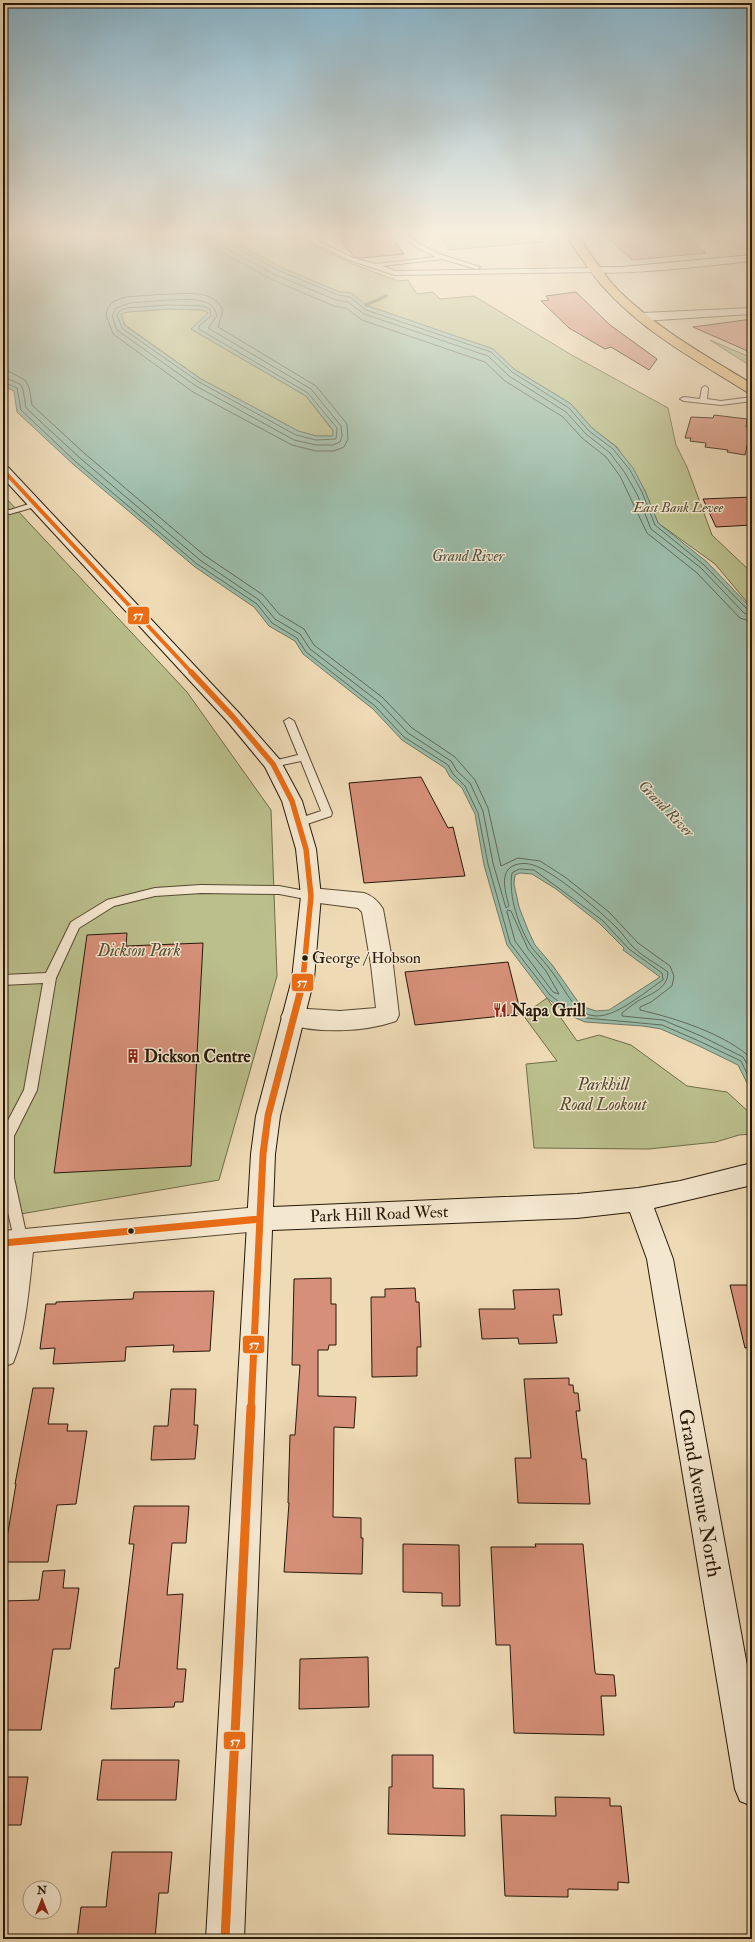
<svg xmlns="http://www.w3.org/2000/svg" width="755" height="1942" font-family="'IM FELL Double Pica',serif">
<rect width="100%" height="100%" fill="#eedab5"/>
<filter id="stains"><feTurbulence type="fractalNoise" baseFrequency=".005" numOctaves="4"/><feColorMatrix values="0 0 0 0 .2 0 0 0 0 .09 0 0 0 0 .02 0 0 0 .5 -.17"/></filter>
<radialGradient id="worn" r=".72"><stop offset=".6" stop-color="#630" stop-opacity="0"/><stop offset="1" stop-color="#630" stop-opacity=".3"/></radialGradient>
<path fill="#babf8c" stroke="#706c4a" d="M217,233H296L302,240L353,264L398,281L408,280L417,294L433,292L440,299L474,296L570,354L668,408L676,445L687,467L712,535L752,573V608L715,564L658,523L645,491L617,447L592,428L571,404L514,369L493,349L368,306L351,293L339,292L280,267Z
M439,233H537L544,242L450,250Z
M169,309L203,310L209,313L191,329L306,396L333,431V436H316L298,431L201,379L125,325L121,314L127,312Z
M710,340L752,358V367Z
M3,495L187,692L271,810L277,976L219,1180L3,1217Z
M547,998L577,1041L599,1035L631,1045L687,1086L727,1092L752,1115V1134L739,1135L716,1142L649,1149L534,1148L526,1064L557,1061L523,1015Z"/>
<path fill="#9bbba8" stroke="#6c7a68" fill-rule="evenodd" d="M3,233H217L280,267L339,292L351,293L368,306L493,349L514,369L571,404L592,428L616,447L633,468L645,491L658,523L707,562L752,609V1093L738,1065L697,1045L661,1029L643,1026L585,1022L569,1015L547,998L507,945L484,865L475,814L462,788L450,777L445,768L402,740L373,709L303,654L295,641L269,626L254,607L195,567L74,465L17,412L14,391L3,386ZM169,309L203,310L208,313L191,329L306,396L333,430V436H316L298,431L201,379L125,326L121,314L127,312ZM520,873L532,874L556,889L599,923L624,948L623,950L660,977L609,1010L596,1011L581,1006L553,966L535,945L528,930L519,907L514,884L515,875Z"/>
<g fill="none" stroke-linecap="round" stroke-linejoin="round">
<path stroke="#606a58" stroke-width="1" d="M205,233L207,241L212,247L273,280L334,306L346,308L362,320L485,362L505,381L563,417L582,438L606,457L620,476L647,533L697,573L740,618L752,622
M211,233L216,243L276,275L336,300L348,302L364,314L488,356L509,376L566,412L586,434L610,453L625,473L637,494L651,529L701,568L744,613L752,616
M216,233L219,238L278,270L338,295L350,297L366,310L491,352L512,372L569,408L589,431L613,449L630,470L642,492L655,525L704,565L748,610L752,611
M169,294C188,294 213,289 223,310L218,327L316,386L347,424L348,439L344,447L334,451H316L292,445L193,392L113,334L106,315L108,307L114,301L126,297Z
M169,300C185,300 213,295 217,316L208,328L311,389L341,426L342,436L340,442L333,445H316L294,440L196,386L117,330L112,316L116,308L130,303Z
M169,305L203,306L210,309L211,316L199,326V329L308,393L337,428L336,439L316,440L296,435L199,382L123,329L117,316L119,311L127,308Z
M3,371L10,372L25,380L29,387L32,405L84,453L204,555L263,595L279,614L304,629L314,645L382,697L412,728L455,757L475,780L488,808L501,866L518,858L540,861L565,877L609,912L638,943L670,966L674,976L672,986L651,1002L640,1007V1010C675,1018 726,1034 752,1059
M3,377L20,384L23,389L26,408L80,458L200,560L259,600L275,619L300,634L310,649L379,702L408,733L451,761L457,771L470,783L483,811L493,863L506,908L509,906C506,894 498,871 515,865C520,863 527,863 533,865C554,871 601,912 618,929C623,934 628,942 633,947C643,957 657,964 668,972C668,989 650,994 638,1001C632,1005 627,1009 622,1013V1016L663,1020L701,1036L743,1057L752,1072
M3,382L17,388L21,410L76,462L197,564L257,604L272,623L297,638L306,652L375,706L404,737L448,765L453,774L465,786L478,813L488,864L510,943L550,995L571,1011L586,1018L662,1025L699,1041L741,1061L752,1084
M520,869L534,870L602,920L629,949L662,973L663,980C646,991 618,1016 597,1016C576,1016 566,991 555,976C548,966 540,957 532,948C519,928 508,896 512,873Z
M508,910L511,911L528,949L546,971L559,994L553,992L515,941L507,912Z"/>
<path stroke="#6c7a68" stroke-width="3.5" d="M366,305L386,296"/>
</g>
<path fill="#d69079" stroke="#261908" d="M335,233H389L404,254L361,258L354,257Z
M603,233H682L706,253L632,260Z
M576,292L610,325L657,359L649,370L611,347L605,349L569,328L541,301L549,300L546,296Z
M752,319V353L693,327Z
M714,415L747,419L746,427L751,428L745,455L727,452L728,450L705,447L706,443L690,441L691,438H685L691,417L713,418Z
M752,497V525L716,527L703,499Z
M421,777L448,828L453,827L465,876L364,883L349,783Z
M127,933L126,946L203,943L191,1166L54,1173L87,935Z
M508,962L521,1014L415,1025L405,972Z
M331,1278V1304H336V1345H329L328,1350H318V1396L356,1397L354,1428L334,1427L333,1517L361,1518V1538H363L362,1574L284,1572L289,1503H288L290,1435H295L300,1365H292L294,1279Z
M730,1285H752V1347L745,1348Z
M415,1288L416,1302H419L421,1347H417V1376L372,1377L371,1297H385V1289Z
M559,1289L562,1315H553L557,1343L519,1344L518,1338L482,1339L479,1309H515L513,1290Z
M214,1291L210,1351L173,1352L174,1345L126,1347L125,1361L53,1364L55,1348L40,1349L46,1304H56V1302L133,1299L134,1292Z
M569,1378V1385H573L574,1393H578L580,1411H576L582,1459H586L590,1504L518,1503L515,1458H531L524,1379Z
M33,1388H54L48,1424H68L67,1431H87L76,1504L57,1505L48,1562H3L16,1484H15Z
M171,1389H196L194,1425H198L195,1459L151,1460L154,1426H168Z
M134,1506H189L186,1543H172L167,1595L183,1594L177,1669H186L183,1702H175L174,1707L111,1709L115,1668H119L134,1544H129Z
M403,1544L459,1545L460,1606H442V1593L403,1592Z
M535,1544H583L595,1672L596,1674L614,1675L616,1696H601L604,1735L514,1733L510,1645H496L491,1547H536Z
M65,1570L63,1588H79L70,1649H53L41,1730H3V1601L39,1600L43,1571Z
M368,1657L369,1707L299,1709L300,1659Z
M392,1755H433V1788L464,1789L465,1836L388,1834L389,1787H392Z
M102,1760H179L176,1800H97Z
M3,1777H28L21,1825H3Z
M555,1797L610,1798V1806H621L629,1883L618,1882V1890L568,1889V1897L505,1896L501,1815L556,1816Z
M112,1852H172L168,1893H159L155,1939H77L81,1907H106Z"/>
<g fill="none" stroke-linecap="round" stroke-linejoin="round">
<defs>
<path id="lane" d="M302,233H309L320,242L353,258L376,264L436,257L416,247L398,233H405L420,244L439,254L480,267L477,269L442,259L382,266L396,271L597,268L600,270L597,272L395,275L349,260L316,244Z
M705,386L708,388L707,399L721,401L752,397V401L721,405L684,401L680,399L684,397L700,399L702,388Z
M35,502L39,504L38,506L10,514L3,513V509L10,510Z
M289,718L294,721L332,813L331,816L298,827L293,823L294,820L321,811L301,761L273,767L268,764L269,762L298,755L284,721Z
M201,885L279,886L311,892L315,893L317,896L315,899L311,900L279,894L201,893L155,896L114,906L79,928L56,978L37,1090L14,1136V1178L28,1242L26,1247L21,1249L16,1247L3,1191V1130L24,1090L43,983L3,985V975L46,973L71,922L107,900L155,888Z"/>
<path id="street" d="M752,308V314L642,321L636,317L642,313Z
M311,888L364,893C373,896 378,901 383,909L393,965L399,1015L396,1021C365,1032 316,1034 284,1023L281,1017L284,1011L292,1008L340,1011L376,1008L371,965L362,912L358,908L304,901L301,896L304,891Z
M260,1207L269,1211L273,1219L269,1227L260,1231L33,1252C29,1286 26,1332 13,1363L3,1367V1280L6,1255H3V1231Z"/>
<path id="secondary" d="M752,255V261C732,263 598,279 592,270L597,267H622Z
M3,466L8,467L239,713L280,760L302,801L316,849L321,896L314,979L280,1116L275,1154L273,1207L577,1194L638,1188L680,1181L752,1163V1185L654,1208L673,1259L752,1693V1806L740,1801L735,1789L647,1259L630,1212L577,1218L272,1230L244,1939H206L251,1154L256,1116L292,979L301,896L296,849L282,801L265,767L227,721L3,478Z"/>
<path id="primary" d="M564,233H575C590,251 601,272 617,289C656,328 705,355 752,384V393L747,392C699,362 647,334 608,292C591,275 578,253 564,233Z"/>
</defs>
<use href="#lane" stroke="#584933" stroke-width="2"/>
<use href="#street" stroke="#584933" stroke-width="2"/>
<use href="#secondary" stroke="#261908" stroke-width="2"/>
<use href="#primary" stroke="#261908" stroke-width="2"/>
<use href="#lane" fill="#f4e7cf" fill-rule="evenodd"/>
<use href="#street" fill="#f4e7cf" fill-rule="evenodd"/>
<use href="#secondary" fill="#f4e7cf" fill-rule="evenodd"/>
<use href="#primary" fill="#e7bd7a" fill-rule="evenodd"/>
<defs>
<path id="bus-1-far3" d="M3,470L192,673"/>
<path id="bus-1-far2" d="M191,672L233,717L273,764L292,801L306,849L311,896L303,979L299,994"/>
<path id="bus-1-far1" d="M3,1243L260,1219
M251,1408L263,1154L268,1116L300,993"/>
<path id="bus-1" d="M225,1939L251,1407"/>
</defs>
<use href="#bus-1-far3" stroke="#f4e7cf" stroke-width="6"/>
<use href="#bus-1-far2" stroke="#f4e7cf" stroke-width="8"/>
<use href="#bus-1-far1" stroke="#f4e7cf" stroke-width="10"/>
<use href="#bus-1" stroke="#f4e7cf" stroke-width="12"/>
<use href="#bus-1-far3" stroke="#ea6d15" stroke-width="4"/>
<use href="#bus-1-far2" stroke="#ea6d15" stroke-width="5.5"/>
<use href="#bus-1-far1" stroke="#ea6d15" stroke-width="7"/>
<use href="#bus-1" stroke="#ea6d15" stroke-width="9"/>
</g>
<linearGradient id="sky" x2="0" y2="1"><stop stop-color="#89b7ce"/><stop offset="0.46" stop-color="#f7eede"/><stop offset="1" stop-color="#f7eede" stop-opacity="0"/></linearGradient>
<rect width="755" height="505" fill="url(#sky)"/>
<defs>
<symbol id="restaurant-bare" viewBox="-9 -9 18 18"><path d="M-5-6h1v4h1v-4h1v4h1v-4h1v5L-1.5 .5V6h-2V.5L-5-1ZM5-6V6H3V1.5H1.5Q1.5-4 5-6Z" fill="#8f2418" stroke="#f4e7cf" stroke-width="2.5" paint-order="stroke"/></symbol>
<symbol id="building-bare" viewBox="-9 -9 18 18"><path d="M-4-6H4V6H1V3H-1V6H-4ZM-2.5-4.3h1.7v1.8h-1.7ZM.8-4.3h1.7v1.8H.8ZM-2.5-1h1.7V.8h-1.7ZM.8-1h1.7V.8H.8Z" fill="#8f2418" stroke="#f4e7cf" stroke-width="2.5" paint-order="stroke"/></symbol>
</defs>
<g fill-rule="evenodd">
<use href="#restaurant-bare" x="490" y="1000" width="20" height="20"/>
<use href="#building-bare" x="123" y="1046" width="20" height="20"/>
</g>
<g fill="#261908" stroke="#f4e7cf" stroke-width="1.5">
<circle cx="305" cy="958" r="3.5"/>
<circle cx="131" cy="1231" r="3.5"/>
</g>
<g text-anchor="middle" dominant-baseline="central" stroke-width="3" stroke-linejoin="round" paint-order="stroke">
<g font-size="14" font-style="italic" fill="#524b30" stroke="#f4e7cf">
<text x="678" y="507">East Bank Levee</text>
</g>
<g font-size="15" font-style="italic" fill="#4f5240" stroke="#f4e7cf">
<text x="468" y="556">Grand River</text>
<text transform="translate(666 809) rotate(46)">Grand River</text>
</g>
<g font-size="16" fill="#261908" stroke="#f4e7cf" text-anchor="start">
<text x="312" y="958">George / Hobson</text>
</g>
<g font-size="17" font-style="italic" fill="#524b30" stroke="#f4e7cf">
<text x="139" y="950">Dickson Park</text>
<text x="603" y="1084">Parkhill<tspan x="603" dy="20">Road Lookout</tspan></text>
</g>
<g font-size="17" font-weight="bold" fill="#261908" stroke="#f4e7cf" text-anchor="start">
<text x="511" y="1010">Napa Grill</text>
<text x="144" y="1056">Dickson Centre</text>
</g>
<g font-size="17" fill="#261908" stroke="#f4e7cf">
<text transform="translate(379 1214) rotate(-2)">Park Hill Road West</text>
</g>
<g font-size="20" fill="#261908" stroke="#f4e7cf">
<text transform="translate(700 1493) rotate(80)">Grand Avenue North</text>
</g>
</g>
<g stroke="#f4e7cf" stroke-width="1.5">
<rect x="127" y="606" width="23" height="19" rx="4" fill="#ea6d15"/>
<rect x="291" y="973" width="23" height="19" rx="4" fill="#ea6d15"/>
<rect x="242" y="1335" width="23" height="19" rx="4" fill="#ea6d15"/>
<rect x="223" y="1731" width="23" height="19" rx="4" fill="#ea6d15"/>
</g>
<g font-size="11" text-anchor="middle" font-weight="bold" fill="#fff">
<text x="138" y="619">57</text>
<text x="302" y="986">57</text>
<text x="254" y="1348">57</text>
<text x="235" y="1745">57</text>
</g>
<rect width="755" height="1942" fill="none" stroke="#eedab5" stroke-width="16"/>
<rect x="4" y="4" width="747" height="1934" fill="none" stroke="#261908" stroke-width="2"/>
<rect x="8" y="8" width="739" height="1926" fill="none" stroke="#261908"/>
<g transform="translate(42 1900)"><circle r="19" fill="#f4e7cf" stroke="#a2957f"/>
<path d="M0-3L7 15L0 10L-7 15Z" fill="#8f2418"/>
<text y="-6" font-size="11" font-weight="bold" text-anchor="middle" fill="#261908">N</text>
</g>
<rect width="100%" height="100%" filter="url(#stains)"/>
<rect width="100%" height="100%" fill="url(#worn)"/>
</svg>
